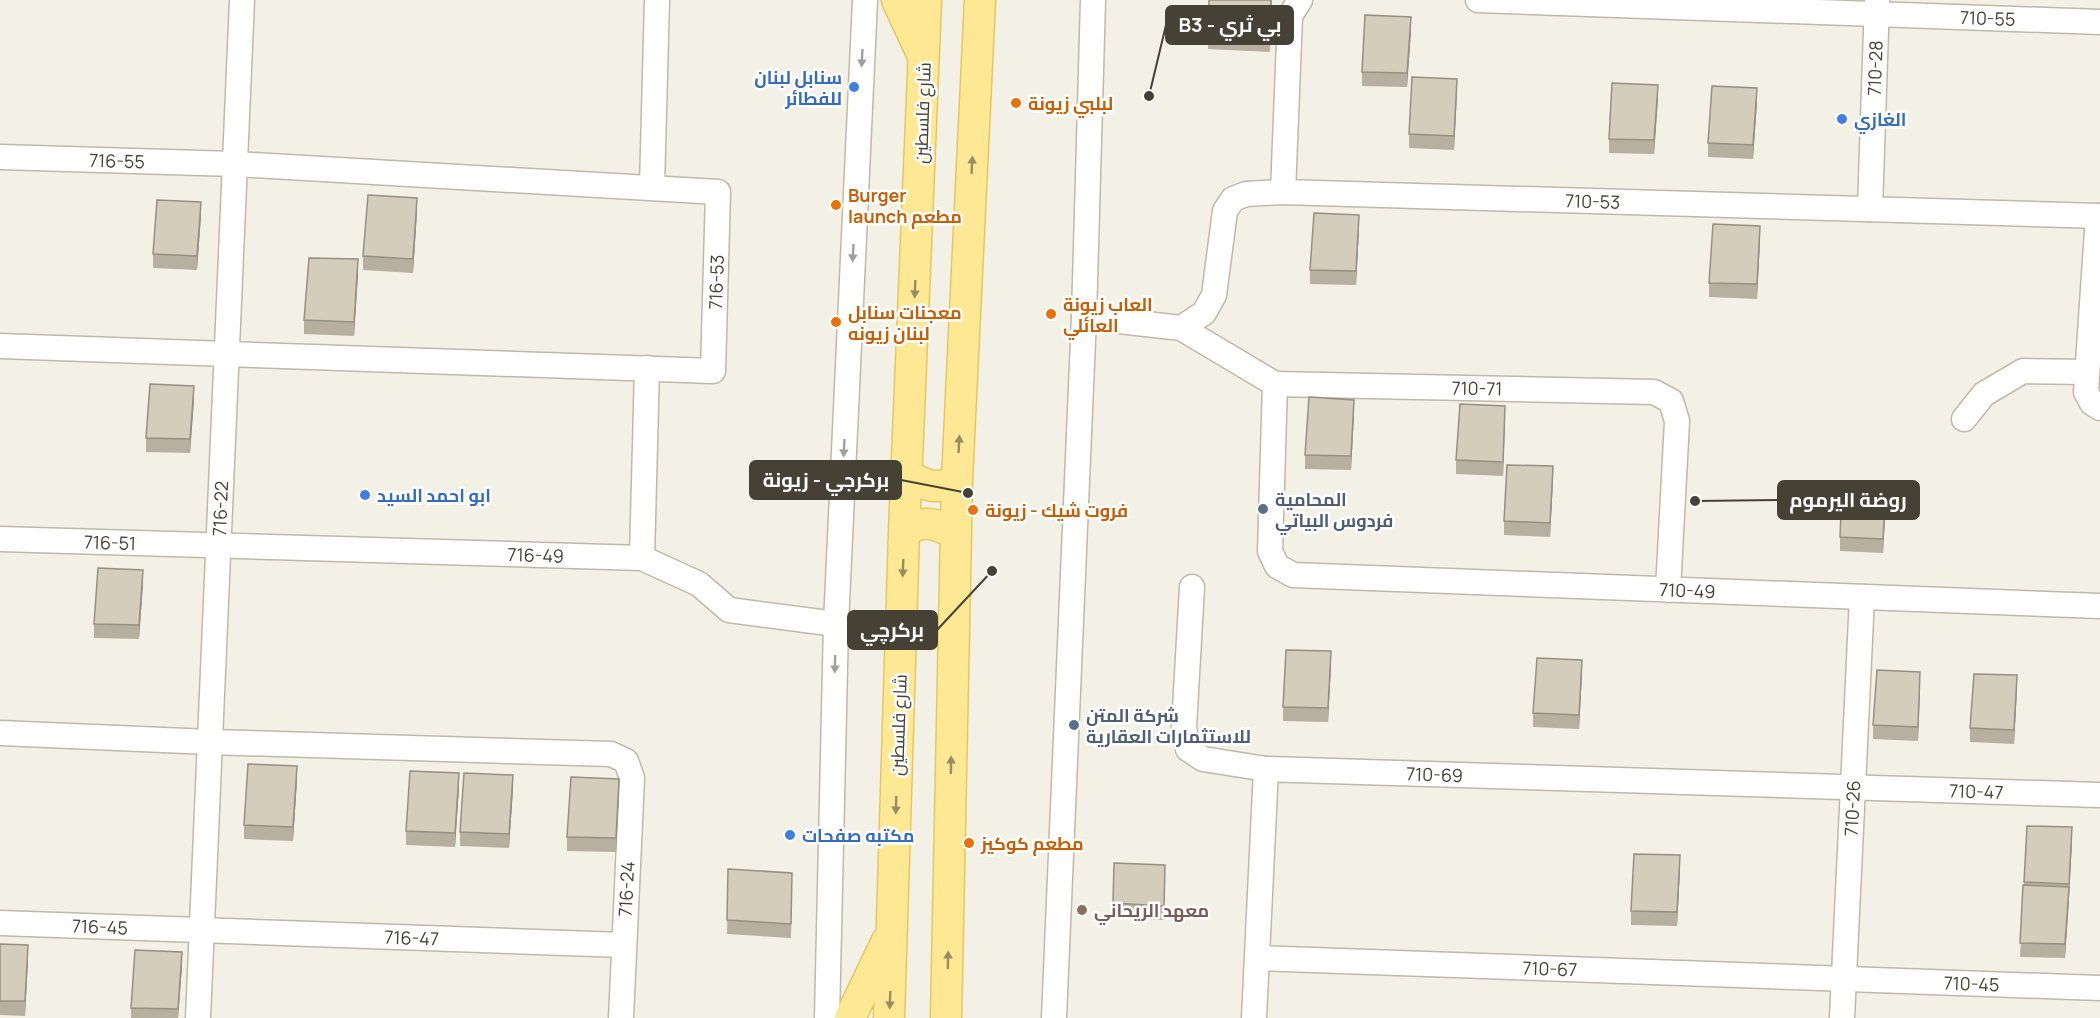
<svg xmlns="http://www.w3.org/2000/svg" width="2100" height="1018" font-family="Manrope,Cairo,sans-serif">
<rect width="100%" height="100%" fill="#f3f0e6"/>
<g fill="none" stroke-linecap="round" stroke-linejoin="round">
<defs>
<g id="minor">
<path id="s1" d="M1478,0L2100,22"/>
<path id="s2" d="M0,157L235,164L718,192L713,371L0,346"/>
<path d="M652,187L657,0"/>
<path d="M1283,192L1290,16L1300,0"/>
<path id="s3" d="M1870,209L1877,0"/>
<path d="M2098,216L2086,392L2092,403L2100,408"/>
<path d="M1084,317L1181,328L1275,384"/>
<path id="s4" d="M1181,328L1204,313L1214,295L1225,211L1233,199L1246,194L1283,192L2100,216"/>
<path d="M1964,419L1984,394L2023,371L2086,372"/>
<path id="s5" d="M0,539L642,558L699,584L729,610L836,624"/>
<path d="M642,558L647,368"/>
<path d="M1192,587L1184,727L1188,749L1203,759L1266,769"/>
<path id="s6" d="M1668,590L1677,421L1671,401L1654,392L1275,384L1270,551L1277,566L1293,575L2100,606"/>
<path d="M0,733L210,742L611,754L626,761L632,778L621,1018"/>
<path id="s7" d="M0,923L623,945"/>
<path id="s8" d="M1258,958L2100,988"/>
<path id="s9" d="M198,1018L242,0"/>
<path d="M827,1018L836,624L865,0"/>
<path d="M1054,1018L1084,317L1093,0"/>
<path id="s10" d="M1254,1018L1266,769L2100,795"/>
<path id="s11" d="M1842,1018L1862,597"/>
</g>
<path id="major" d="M897,0L922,54
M907,474C924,486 938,491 957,480
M904,532C924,518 936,524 956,534
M850,1018L887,941
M889,1018L904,532L926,0
M946,1018L957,480L980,0"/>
</defs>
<use href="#minor" stroke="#bfb9a8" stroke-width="27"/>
<use href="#major" stroke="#e5c762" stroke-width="33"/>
<use href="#minor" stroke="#fff" stroke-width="24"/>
<use href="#major" stroke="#ffe893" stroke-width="30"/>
</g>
<path fill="#b7b0a1" d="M1209,0H1272L1270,52L1208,49Z
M1411,31L1407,87L1362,86V72Z
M1457,93L1454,150L1409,148V134Z
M1658,99L1654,154L1609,153V139Z
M1757,102L1753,159L1708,157V143Z
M417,212L413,273L363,270V256Z
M201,216L197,270L153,268V254Z
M1359,229L1356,285L1310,284V270Z
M1760,240L1757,299L1709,297V283Z
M358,274L354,336L304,334V320Z
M194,400L190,453L146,452V438Z
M1354,414L1351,470L1305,469V455Z
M1505,420L1503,476L1456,474V460Z
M1553,480L1550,537L1504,535V521Z
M1886,499L1883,553L1840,551V537Z
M143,584L139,639L94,638V624Z
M1331,665L1328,722L1283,721V707Z
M1582,674L1579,729L1533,727V713Z
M1920,686L1918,741L1873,739V725Z
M2017,689L2014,744L1970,742V728Z
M297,780L293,841L244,839V825Z
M459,787L455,847L406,845V831Z
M513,789L509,848L460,846V832Z
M619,793L616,852L567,851V837Z
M2027,826L2072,841L2065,958L2020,957Z
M1165,865L1164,920L1113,917V903Z
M728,869L792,887L791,938L727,934Z
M1680,869L1677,926L1631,925V911Z
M0,944L28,959L25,1016L0,1015Z
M182,966L178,1018H131V1008Z"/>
<path fill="#959083" d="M1411,17V31L1407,87V73Z
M1457,79V93L1454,150V136Z
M1658,85V99L1654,154V140Z
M1757,88V102L1753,159V145Z
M417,198V212L413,273V259Z
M201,202V216L197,270V256Z
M1359,215V229L1356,285V271Z
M1760,226V240L1757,299V284Z
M358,259V274L354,336V322Z
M194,386V400L190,453V439Z
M1354,400V414L1351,470V456Z
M1505,406V420L1503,476V462Z
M1553,466V480L1550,537V523Z
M1886,485V499L1883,553V539Z
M143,570V584L139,639V625Z
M1331,651V665L1328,722V708Z
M1582,660V674L1579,729V715Z
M1920,672V686L1918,741V727Z
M2017,675V689L2014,744V730Z
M297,766V780L293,841V827Z
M459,773V787L455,847V833Z
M513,775V789L509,848V834Z
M619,779V793L616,852V838Z
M2072,827V841L2069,898V884Z
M1680,855V869L1677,926V912Z
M2069,887V901L2065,958V944Z
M28,945V959L25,1016V1001Z
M182,952V966L178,1018V1009Z"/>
<path fill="#d5cdbb" stroke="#959083" stroke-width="1.5" d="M1209,0H1271L1270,38L1208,35Z
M1365,15L1411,17L1407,73L1362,72Z
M1412,77L1457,79L1454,136L1409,134Z
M1612,83L1658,85L1654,140L1609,139Z
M1712,86L1757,88L1753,145L1708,143Z
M368,195L417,198L413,259L363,256Z
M157,200L201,202L197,256L153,254Z
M1314,213L1359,215L1356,271L1310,270Z
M1713,224L1760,226L1757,284L1709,283Z
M309,258L358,259L354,322L304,320Z
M150,384L194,386L190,439L146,438Z
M1309,397L1354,400L1351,456L1305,455Z
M1460,404L1505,406L1503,462L1456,460Z
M1507,465L1553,466L1550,523L1504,521Z
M1842,484L1886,485L1883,539L1840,537Z
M98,568L143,570L139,625L94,624Z
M1286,650L1331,651L1328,708L1283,707Z
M1537,658L1582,660L1579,715L1533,713Z
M1877,670L1920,672L1918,727L1873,725Z
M1974,674L2017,675L2014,730L1970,728Z
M248,764L297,766L293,827L244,825Z
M410,771L459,773L455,833L406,831Z
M464,773L513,775L509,834L460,832Z
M571,777L619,779L616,838L567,837Z
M2027,826L2072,827L2069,884L2024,882Z
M1634,854L1680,855L1677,912L1631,911Z
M1114,863L1165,865L1164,906L1113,903Z
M728,869L792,873L791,924L727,920Z
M2023,885L2069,887L2065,944L2020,943Z
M0,944L28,945L25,1001H0Z
M135,950L182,952L178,1009L131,1008Z"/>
<defs><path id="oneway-solid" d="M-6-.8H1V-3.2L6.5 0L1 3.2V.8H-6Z" transform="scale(1.5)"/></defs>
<g fill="#a2a09a">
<use href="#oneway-solid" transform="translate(862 58) rotate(93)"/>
<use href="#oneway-solid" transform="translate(853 253) rotate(93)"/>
<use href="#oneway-solid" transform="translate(844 448) rotate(93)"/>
<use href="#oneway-solid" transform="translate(835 664) rotate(91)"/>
</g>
<g fill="#998c5f">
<use href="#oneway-solid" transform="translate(972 165) rotate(-87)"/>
<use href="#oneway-solid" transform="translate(915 289) rotate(92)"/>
<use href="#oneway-solid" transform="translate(959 444) rotate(-87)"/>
<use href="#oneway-solid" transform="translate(903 568) rotate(92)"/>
<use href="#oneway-solid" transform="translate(951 765) rotate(-89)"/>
<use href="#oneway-solid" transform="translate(896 805) rotate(92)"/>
<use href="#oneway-solid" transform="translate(948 960) rotate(-89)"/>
<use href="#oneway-solid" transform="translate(890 1000) rotate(92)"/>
</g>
<g fill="#3f7fe0" stroke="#fff" stroke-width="2">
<circle cx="854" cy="87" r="6"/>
<circle cx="1842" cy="119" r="6"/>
<circle cx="365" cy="495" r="6"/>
<circle cx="790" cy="835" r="6"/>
</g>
<g fill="#e8710a" stroke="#fff" stroke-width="2">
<circle cx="1016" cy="103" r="6"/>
<circle cx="836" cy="205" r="6"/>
<circle cx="1051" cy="314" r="6"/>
<circle cx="836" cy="322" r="6"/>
<circle cx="973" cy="510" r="6"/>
<circle cx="969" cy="843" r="6"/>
</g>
<g fill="#5c6f8a" stroke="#fff" stroke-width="2">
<circle cx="1263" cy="509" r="6"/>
<circle cx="1074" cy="725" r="6"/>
</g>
<circle fill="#8d6e63" stroke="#fff" stroke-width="2" cx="1082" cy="910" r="6"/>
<g text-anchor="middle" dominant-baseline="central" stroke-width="5" stroke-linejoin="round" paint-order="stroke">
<g font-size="18" fill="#464135" stroke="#fff">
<text stroke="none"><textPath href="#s1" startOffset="510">710-55</textPath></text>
<text stroke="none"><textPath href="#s3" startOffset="141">710-28</textPath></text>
<text transform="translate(922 113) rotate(-88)">شارع فلسطين</text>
<text stroke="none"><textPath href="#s2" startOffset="117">716-55</textPath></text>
<text stroke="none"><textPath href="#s4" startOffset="508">710-53</textPath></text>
<text transform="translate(716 282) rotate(-88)">716-53</text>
<text transform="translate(1477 388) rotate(1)">710-71</text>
<text stroke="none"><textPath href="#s9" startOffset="510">716-22</textPath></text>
<text stroke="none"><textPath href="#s5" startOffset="110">716-51</textPath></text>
<text stroke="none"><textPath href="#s5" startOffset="536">716-49</textPath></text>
<text stroke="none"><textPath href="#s6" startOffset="1185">710-49</textPath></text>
<text transform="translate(898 725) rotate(-88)">شارع فلسطين</text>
<text stroke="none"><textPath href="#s10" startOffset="418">710-69</textPath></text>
<text stroke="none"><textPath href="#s10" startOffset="960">710-47</textPath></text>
<text stroke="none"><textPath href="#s11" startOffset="210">710-26</textPath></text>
<text transform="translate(626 889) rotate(-87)">716-24</text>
<text stroke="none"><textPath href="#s7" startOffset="100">716-45</textPath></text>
<text stroke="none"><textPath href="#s7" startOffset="412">716-47</textPath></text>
<text stroke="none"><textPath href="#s8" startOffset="292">710-67</textPath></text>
<text stroke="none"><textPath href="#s8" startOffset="714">710-45</textPath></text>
</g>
<g font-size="18" font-weight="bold" fill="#366cbe" stroke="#fff" text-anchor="start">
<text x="842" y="77" text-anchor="end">سنابل لبنان<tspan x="842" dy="21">للفطائر</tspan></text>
<text x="1854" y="119">الغازي</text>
<text x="377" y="495">ابو احمد السيد</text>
<text x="802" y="835">مكتبه صفحات</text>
</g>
<g font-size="18" font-weight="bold" fill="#c56008" stroke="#fff" text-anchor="start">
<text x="1028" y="103">لبلبي زيونة</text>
<text x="848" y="195">Burger<tspan x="848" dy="21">launch مطعم</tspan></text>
<text x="1063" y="304">العاب زيونة<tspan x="1063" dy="21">العائلي</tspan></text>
<text x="848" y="312">معجنات سنابل<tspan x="848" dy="21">لبنان زيونه</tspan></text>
<text x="985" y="510">فروت شيك - زيونة</text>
<text x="981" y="843">مطعم كوكيز</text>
</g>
<g font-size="18" font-weight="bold" fill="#4e5e75" stroke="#fff" text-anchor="start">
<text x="1275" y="499">المحامية<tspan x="1275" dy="21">فردوس البياتي</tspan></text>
<text x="1086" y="715">شركة المتن<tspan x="1086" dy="21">للاستثمارات العقارية</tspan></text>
</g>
<g font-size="18" font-weight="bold" fill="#785e54" stroke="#fff" text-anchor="start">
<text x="1094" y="910">معهد الريحاني</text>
</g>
</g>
<path fill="none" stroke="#464135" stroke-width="2" d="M1149 96L1166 25M968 493L901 480M1695 501L1778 500M992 571L937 630"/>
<g fill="#464135" stroke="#fff" stroke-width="2">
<circle cx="1149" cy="96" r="6"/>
<circle cx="968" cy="493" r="6"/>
<circle cx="1695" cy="501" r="6"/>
<circle cx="992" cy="571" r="6"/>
</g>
<g fill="#464135" stroke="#464135" stroke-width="2">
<rect x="1166" y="6" width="127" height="38" rx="6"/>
<rect x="750" y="461" width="151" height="38" rx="6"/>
<rect x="1778" y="481" width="141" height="38" rx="6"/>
<rect x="848" y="611" width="89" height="38" rx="6"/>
</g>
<g font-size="20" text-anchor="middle" font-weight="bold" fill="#fff">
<text x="1230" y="32">B3 - بي ثري</text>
<text x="826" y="487">بركرجي - زيونة</text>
<text x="1848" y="507">روضة اليرموم</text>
<text x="892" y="637">بركرچي</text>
</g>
</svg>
